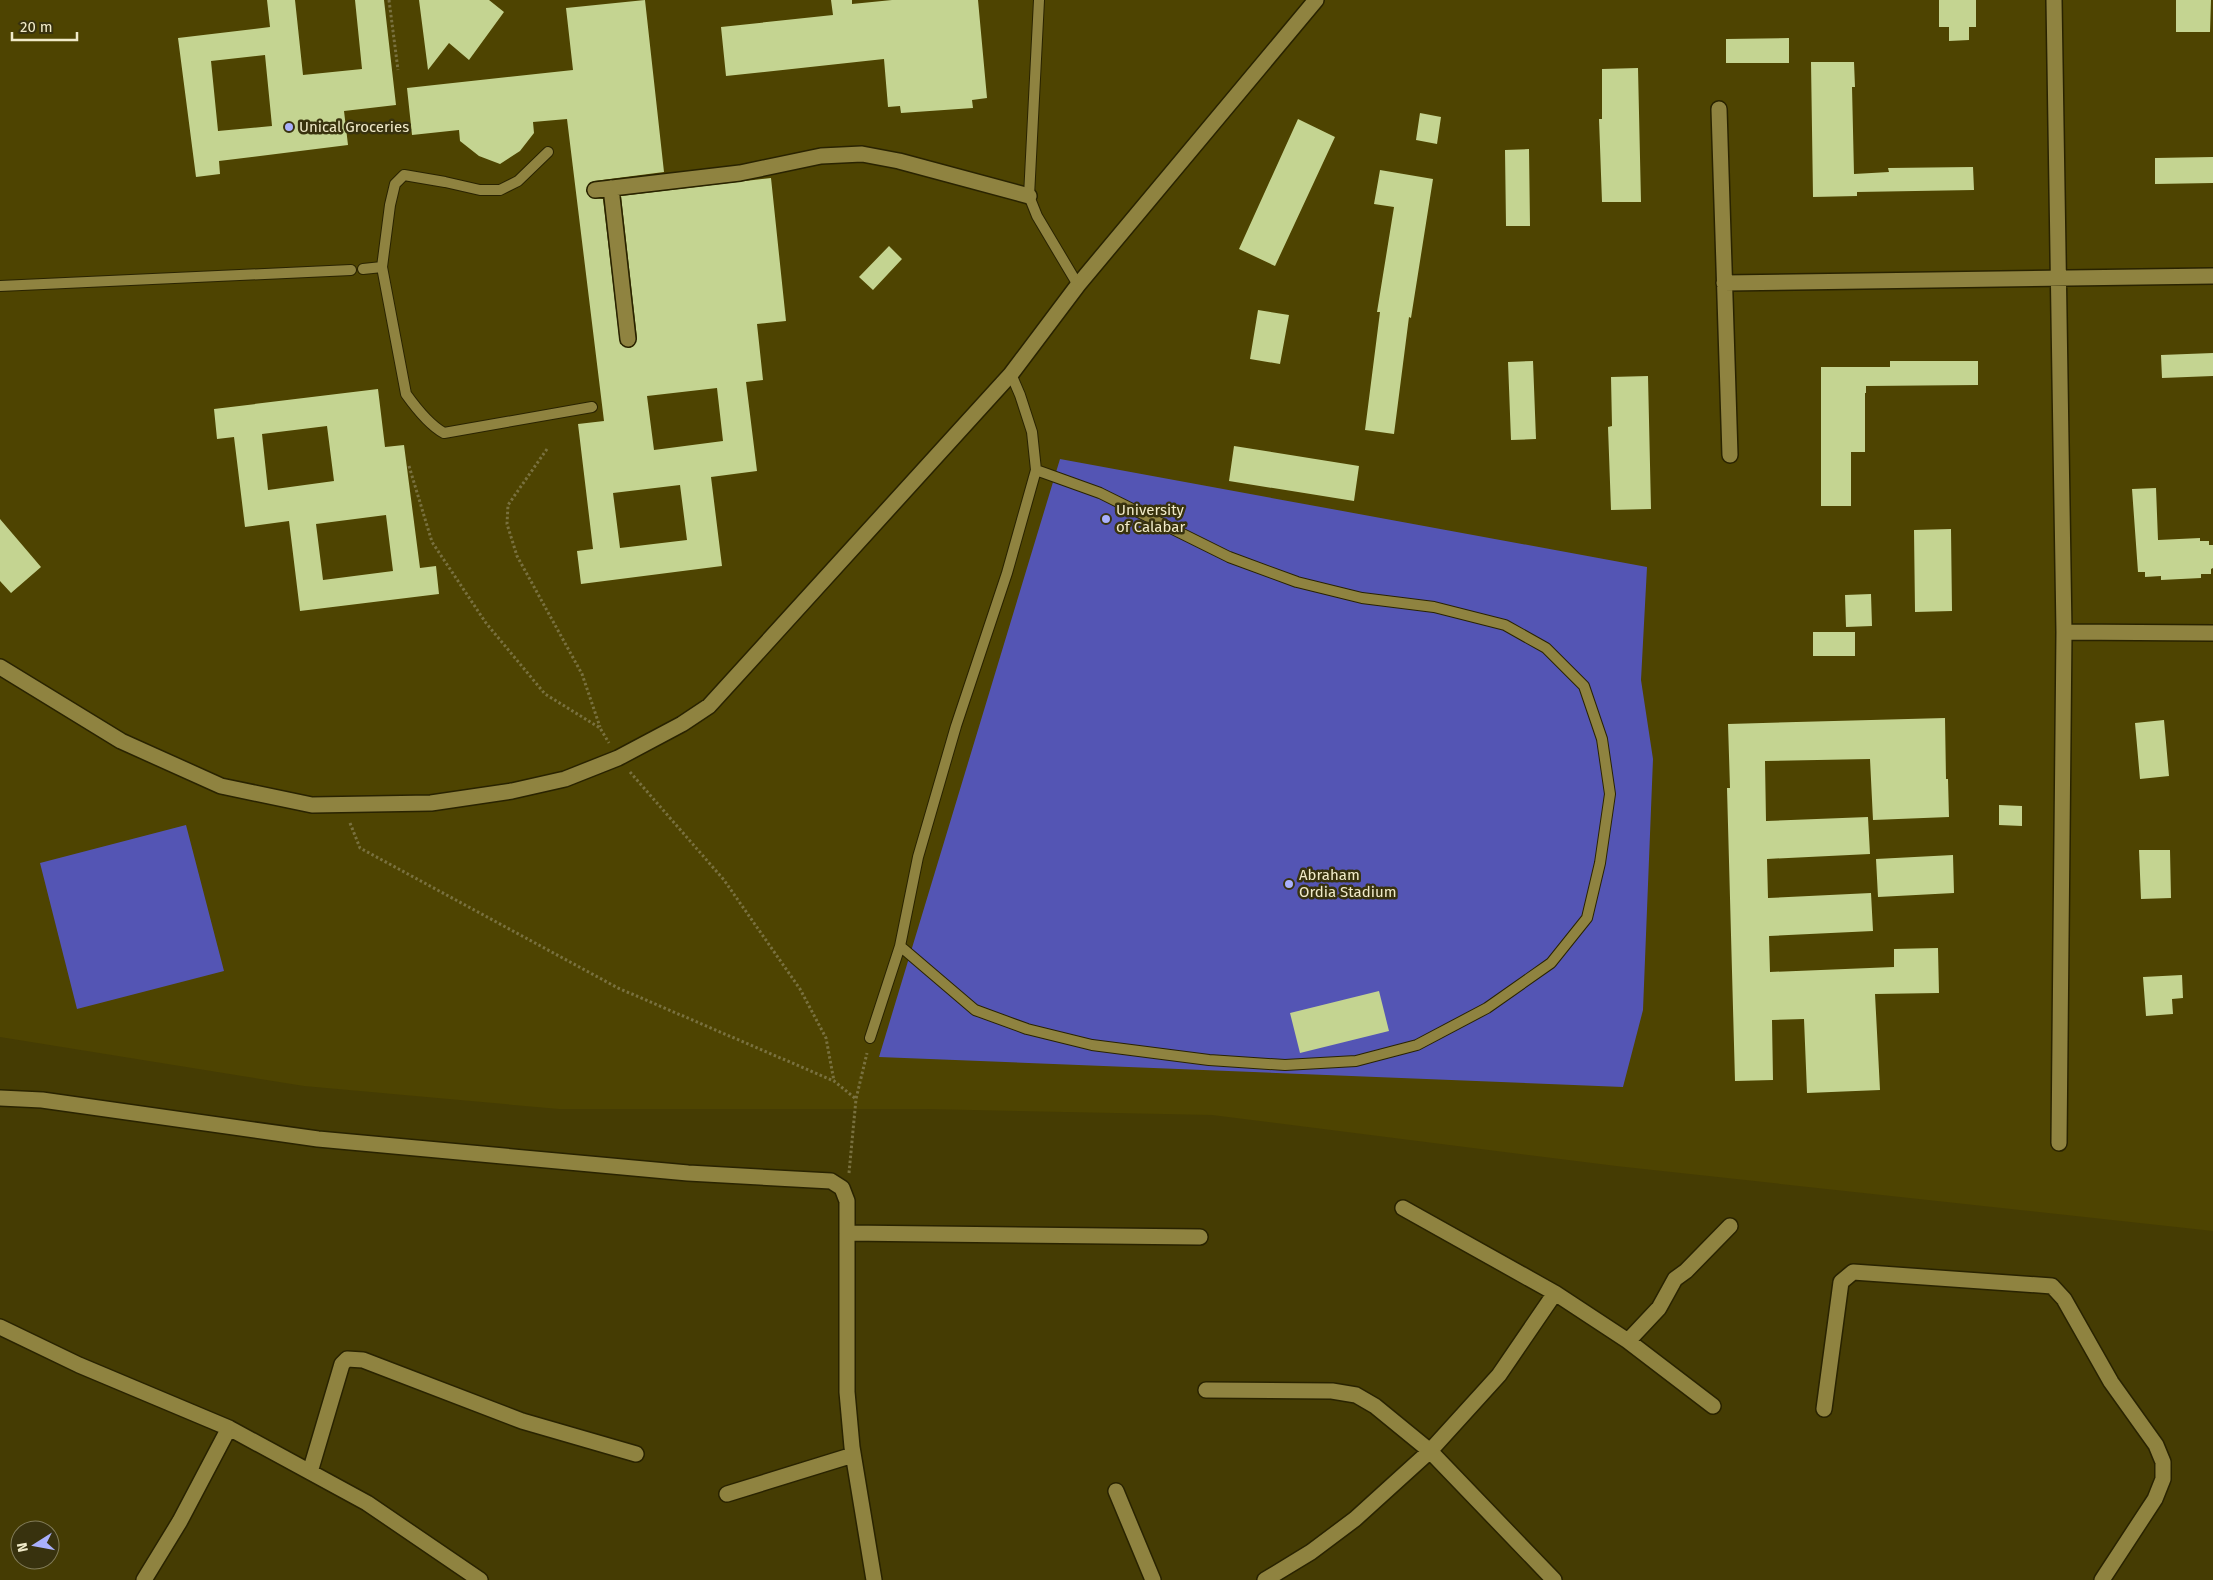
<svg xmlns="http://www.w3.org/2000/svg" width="2213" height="1580" font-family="'Fira Sans',sans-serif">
<rect width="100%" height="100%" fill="#453c03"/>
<path fill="#4e4401" d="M0,0H2213V1231L1616,1166L1212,1115L926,1109H559L304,1086L0,1037Z"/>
<path fill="#5455b4" d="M1060,459L1647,567L1641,680L1653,759L1643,1010L1623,1087L879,1057Z
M186,825L224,971L77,1009L40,863Z"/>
<path fill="#c4d491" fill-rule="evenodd" d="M267,0H295L303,75L362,69L355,0H384L396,105L344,111L348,145L219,161L220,174L196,177L178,38L270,27ZM265,55L272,126L218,131L211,61Z
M419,0H489L504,12L469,60L449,43L428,70Z
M645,0L664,172L594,181L589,183L586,191L591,198L603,199L620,344L630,348L634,346L637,338L621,196L771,178L786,321L757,324L763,380L746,382L757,471L711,477L722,566L581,584L577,551L593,549L578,424L604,421L567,119L533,122L534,133L520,151L500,164L479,156L460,141L459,130L412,135L407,88L573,70L566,8ZM717,388L723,441L654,450L647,396ZM680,485L687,540L620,548L613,493Z
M831,0H852V4L892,0H978L987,98L972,100L973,108L901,113L900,106L888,107L884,59L726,76L721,27L833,15Z
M1939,0H1976V27H1969V40L1949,41V27H1939Z
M2176,0H2211L2210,32H2176Z
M1789,38V63H1726V39Z
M1811,62H1854L1855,87H1852L1854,174L1889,172L1888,168L1973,167L1974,190L1857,192V196L1813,197Z
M1638,68L1641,202H1602L1599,119H1602V69Z
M1420,113L1441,117L1437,144L1416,140Z
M1298,119L1335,137L1275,266L1239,249Z
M1529,149L1530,226H1506L1505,150Z
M2213,157V183L2155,184V158Z
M1380,170L1433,179L1411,318L1409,317L1394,434L1365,430L1380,312H1377L1394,207L1374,204Z
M889,246L902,259L873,290L859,277Z
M1258,310L1289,315L1280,364L1250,359Z
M2213,353V376L2162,378L2161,355Z
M1533,361L1536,439L1511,440L1508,362Z
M1890,361H1978V385L1866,386V393H1865V452H1851V506H1821V367H1890Z
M1648,376L1651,509L1611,510L1608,427L1612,426L1611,377Z
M378,389L385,447L404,445L420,568L436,566L439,594L300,611L289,521L245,527L234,437L217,439L214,409ZM327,426L334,481L268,490L262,434ZM386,515L393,571L323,580L316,524Z
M1234,446L1359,466L1354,501L1229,481Z
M2156,488L2158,540L2200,538V541H2209V545H2213V568L2211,569V574H2201V578L2161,580V576L2145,577V572H2138L2132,489Z
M0,519L41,567L11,593L0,581Z
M1951,529L1952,611L1915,612L1914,530Z
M1871,594L1872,626L1846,627L1845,595Z
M1813,632H1855V656H1813Z
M1945,718L1946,779H1948L1949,817L1873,820L1870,759L1765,761L1766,821L1868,817L1870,854L1767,859L1768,898L1871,893L1873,931L1769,936L1770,972L1894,967V949L1938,948L1939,993L1875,994L1880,1090L1807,1093L1804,1019L1772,1020L1773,1080L1735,1081L1727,788H1730L1728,724Z
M2164,720L2169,776L2140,779L2135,723Z
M1999,805L2022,806V826L1999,825Z
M2139,850H2170L2171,898L2141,899Z
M1953,855L1954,893L1878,897L1876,859Z
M2182,975L2183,998L2172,999L2173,1014L2146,1016L2143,977Z
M1379,991L1389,1031L1300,1053L1290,1013Z"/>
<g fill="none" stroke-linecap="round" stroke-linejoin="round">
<defs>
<path id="lane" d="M1039,0L1029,196L1037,216L1078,285
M548,152L518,181L500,190H480L445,182L404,175L395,184L390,205L382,267L406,394C416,408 429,425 444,433L592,407
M363,269L382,267
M0,286L351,270
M900,946L975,1010L1027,1029L1092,1045L1209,1060L1285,1065L1356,1061L1417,1045L1487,1008L1551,963L1587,918L1600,863L1610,794L1602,739L1584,686L1546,648L1505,625L1434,607L1362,598L1297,582L1229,557L1100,493L1036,470
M870,1038L900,946L918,857L956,726L1007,573L1036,470L1032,432L1020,395L1011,374"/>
<path id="street" d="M2054,0L2064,632L2059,1143
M1719,109L1730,455
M611,188L628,339
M595,190L740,173L821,156L862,154L899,161L1029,196
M1724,283L2213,276
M2064,632L2213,633
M0,667L121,741L221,786L312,805L431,803L512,791L565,779L618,758L682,724L709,706L1011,374L1078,285L1316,0
M0,1098L42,1100L318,1139L688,1173L831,1181L842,1188L847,1201V1392L852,1447L874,1580
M1403,1208L1555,1293L1628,1341L1713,1406
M847,1233L1200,1237
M0,1327L79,1365L229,1428L367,1503L480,1580
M1628,1341L1659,1308L1675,1279L1686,1271L1730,1226
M1206,1390L1332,1391L1356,1395L1375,1406L1430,1451L1554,1580
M1824,1409L1841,1282L1853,1272L2052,1286L2064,1299L2111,1382L2156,1445L2163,1462V1479L2155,1499L2102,1580
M310,1472L342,1364L347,1359L363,1360L522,1421L636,1454
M1116,1491L1153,1580
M727,1494L853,1455
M144,1580L180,1521L229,1428
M1265,1580L1311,1552L1355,1519L1430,1451L1499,1375L1555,1293"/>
</defs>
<use href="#lane" stroke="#292300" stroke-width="12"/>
<use href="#street" stroke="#292300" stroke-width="18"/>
<path stroke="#79713f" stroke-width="3" stroke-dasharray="2.5 2.5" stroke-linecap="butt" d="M389,0L398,70
M547,449L508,505L507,524L517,556L582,674L600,727
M409,466L432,542L486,623L545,694L600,728L609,743
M630,772L724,880L800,989L826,1038L834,1081
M350,823L360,848L618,988L834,1081L856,1099
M849,1173L856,1099L867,1053"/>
<use href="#lane" stroke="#8f8340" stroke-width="10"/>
<use href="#street" stroke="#8f8340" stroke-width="15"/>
</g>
<g fill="#a9b0fc" stroke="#38320e" stroke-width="2">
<circle cx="289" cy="127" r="5"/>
<circle cx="1106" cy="519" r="5"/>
<circle cx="1289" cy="884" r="5"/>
</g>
<g text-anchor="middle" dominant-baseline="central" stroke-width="5" stroke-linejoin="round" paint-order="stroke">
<g font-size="15" fill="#f1ebc9" stroke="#38320e" text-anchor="start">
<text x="299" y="127">Unical Groceries</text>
<text x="1116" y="510">University<tspan x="1116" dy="17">of Calabar</tspan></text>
<text x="1299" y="875">Abraham<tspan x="1299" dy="17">Ordia Stadium</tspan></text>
</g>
</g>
<g transform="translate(35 1545) rotate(259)"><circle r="24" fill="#38320e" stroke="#827c59"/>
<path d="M0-4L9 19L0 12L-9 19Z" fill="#a9b0fc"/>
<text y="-8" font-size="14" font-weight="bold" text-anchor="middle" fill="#f1ebc9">N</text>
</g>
<path d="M12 32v8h65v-8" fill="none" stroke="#f1ebc9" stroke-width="2.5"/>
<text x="20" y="32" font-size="15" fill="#f1ebc9" stroke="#38320e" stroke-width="4" paint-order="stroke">20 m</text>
</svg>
